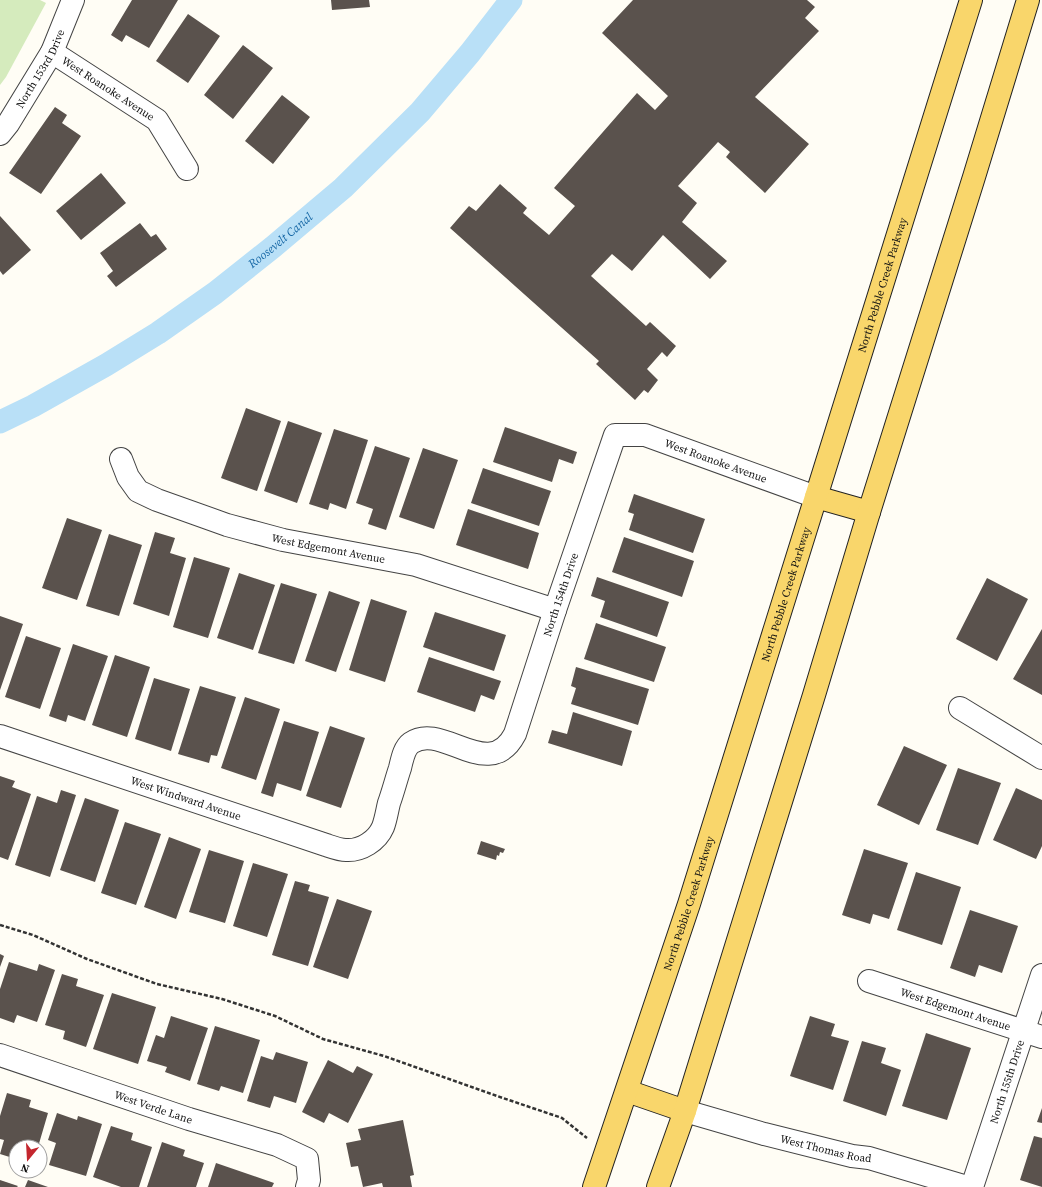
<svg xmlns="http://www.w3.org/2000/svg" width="1042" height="1187" font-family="'Source Serif 4',serif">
<rect width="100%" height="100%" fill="#fffdf5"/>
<path fill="#d5ebbd" d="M0,0H40L46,3L6,77L0,85Z"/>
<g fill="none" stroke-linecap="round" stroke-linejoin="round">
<path stroke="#b9e0f7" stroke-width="23" id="s1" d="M0,422L33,406L106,365L158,333L215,293L273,247L343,188L420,112L470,53L511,0"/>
</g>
<path fill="#5a524d" d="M132,0H178L149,48L126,35L122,42L111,35Z
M331,0H369L370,7L332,10Z
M633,0H807L815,7L805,18L819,31L755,97L809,144L765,193L726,157L730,152L718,142L678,186L697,203L682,222L727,261L710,279L663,235L632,271L612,254L591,276L646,326L650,322L676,346L667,357L662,352L647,369L658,380L648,393L644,390L635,400L596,364L599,361L450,228L469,206L476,211L500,184L527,208L523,213L549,235L575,206L554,188L637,93L655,110L668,96L602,33Z
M188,14L220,36L188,83L156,61Z
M243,45L273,68L233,119L204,95Z
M282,95L310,117L273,164L245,141Z
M55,107L67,115L62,123L81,136L41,194L9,173Z
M101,173L126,203L81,240L56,211Z
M0,216L31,250L3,275L0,271Z
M140,223L151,237L156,234L167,249L116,287L107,276L113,271L100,253Z
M246,408L281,421L257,491L221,478Z
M288,421L322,433L297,503L264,491Z
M505,427L577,452L573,464L559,459L552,482L493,462Z
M334,429L368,440L346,509L330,503L328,510L309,504Z
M375,446L410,458L386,530L368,524L373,509L356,503Z
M423,448L458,460L434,529L399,517Z
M483,468L551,491L539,526L471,503Z
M634,494L705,519L693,553L629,530L634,514L628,512Z
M468,509L539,533L528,569L456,545Z
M67,518L102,530L77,600L42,588Z
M155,532L175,538L170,553L186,558L169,616L133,604Z
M109,534L142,545L119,616L86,606Z
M624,537L694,561L682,597L612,572Z
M194,557L230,568L208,638L173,627Z
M239,573L275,585L253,650L217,638Z
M597,577L669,602L657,637L600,617L605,601L591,596Z
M987,578L1028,599L997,661L956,639Z
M281,583L317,594L294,664L258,653Z
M329,591L360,602L336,672L305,661Z
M371,599L407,611L385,682L349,670Z
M435,612L506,635L494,671L423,647Z
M0,616L23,624L0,690Z
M596,623L666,647L654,682L584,659Z
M1042,629V695L1013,679Z
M26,636L61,648L40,709L5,697Z
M73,644L108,656L85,721L68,715L66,722L49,716Z
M115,655L150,667L127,737L92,725Z
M429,657L501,681L494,700L481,695L475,712L417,692Z
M576,667L649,689L638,725L571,704L576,688L571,686Z
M154,678L190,689L171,751L135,739Z
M200,686L236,697L217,756L211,755L209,763L178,754Z
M245,697L280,709L256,780L221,768Z
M573,712L632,731L622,766L548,743L552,730L567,734Z
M284,721L319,732L301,791L277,783L273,797L261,793Z
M330,726L365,738L341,808L306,796Z
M904,746L947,765L919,825L877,805Z
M958,768L1001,783L978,845L936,830Z
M0,776L15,781L12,787L31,794L8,860L0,857Z
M1016,788L1042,800V846L1036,859L993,840Z
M61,790L76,795L50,877L15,865L37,796L57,803Z
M85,798L119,810L95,882L60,870Z
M125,822L161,834L136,905L101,893Z
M169,837L201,849L176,919L144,907Z
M481,841L505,849L503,853L500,852L499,856L497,855L496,860L477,854Z
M864,849L908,863L889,919L873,914L870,924L842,915Z
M209,850L244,861L225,923L189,912Z
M253,863L288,874L267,937L233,926Z
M916,872L961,887L942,945L897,930Z
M295,881L310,885L308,891L329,897L308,966L272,955Z
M337,899L372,911L348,979L313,967Z
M970,910L1018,926L1002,973L979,965L975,977L950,968Z
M0,954L4,956L0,967Z
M9,962L37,971L39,964L55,970L37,1022L17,1015L14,1023L0,1018V989Z
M62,974L78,979L76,986L104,995L86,1047L63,1039L65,1031L45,1025Z
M112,993L156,1007L138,1064L93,1049Z
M171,1016L208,1028L190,1081L165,1072L167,1067L147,1061L156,1035L164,1038Z
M810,1016L835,1024L831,1036L849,1041L833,1090L790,1076Z
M215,1026L260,1040L243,1093L221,1086L219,1091L197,1084Z
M926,1033L971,1048L947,1120L902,1106Z
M862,1041L886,1048L881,1063L901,1070L886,1116L843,1101Z
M276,1052L308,1062L296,1103L274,1096L270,1108L247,1101L261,1056L273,1060Z
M328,1060L353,1073L357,1066L373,1074L348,1123L329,1113L324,1123L302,1112Z
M7,1093L31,1100L29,1107L48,1113L38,1147H16V1159L0,1154L4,1140L0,1139V1116Z
M1042,1108V1123L1037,1122Z
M57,1113L77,1120L78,1116L102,1124L86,1176L49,1165L56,1143L48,1140Z
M403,1120L414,1175L410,1176L412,1187H383L382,1183L363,1187L358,1166L351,1167L346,1143L361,1140L358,1129Z
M111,1126L133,1133L131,1140L152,1147L139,1187H121L93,1177Z
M1034,1136L1042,1138V1187L1020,1180Z
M162,1142L185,1150L183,1156L204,1163L196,1187H147Z
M216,1163L274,1183L272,1187H208Z
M0,1180L18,1186L17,1187H0Z
M28,1180L48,1187H25Z"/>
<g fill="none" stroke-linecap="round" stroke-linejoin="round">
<defs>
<g id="minor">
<path id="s2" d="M52,52L157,120L187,169"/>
<path id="s3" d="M0,134L8,124L52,52L73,0"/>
<path id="s4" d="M121,459L128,477L138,491L157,500L227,525L283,540L416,565L555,610"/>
<path d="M960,708L1042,758"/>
<path id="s5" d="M0,736L326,845C332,847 340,850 346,850C361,851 377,841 383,827C386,819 387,811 389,803C393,792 396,780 400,768C402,760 404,748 411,743C442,721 489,784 515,734L555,610L615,435H645L816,497"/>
<path id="s6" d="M869,981L1042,1037"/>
<path id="s7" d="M0,1055L189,1119L277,1145L307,1159L309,1180L307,1187"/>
<path id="s8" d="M685,1111L764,1134L852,1156L869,1158L967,1187"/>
<path id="s9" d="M972,1187L1042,975"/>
</g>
<g id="major">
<path d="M816,497L869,512"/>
<path d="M627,1091L685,1111"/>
<path id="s10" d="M594,1187L689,904L971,0"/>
<path d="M658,1187L685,1111L814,695L869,512L974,177L1028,0"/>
</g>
</defs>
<use href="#minor" stroke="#444" stroke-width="24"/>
<use href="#major" stroke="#222" stroke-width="24"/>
<path stroke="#333" stroke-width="2.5" stroke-dasharray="4 2" stroke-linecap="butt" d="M0,925L33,935L87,959L157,984L222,999L275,1016L323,1039L384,1056L497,1096L562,1118L587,1138"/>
<use href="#minor" stroke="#fff" stroke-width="22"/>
<use href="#major" stroke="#f9d66b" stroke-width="22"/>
</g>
<g text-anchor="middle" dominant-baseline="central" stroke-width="4" stroke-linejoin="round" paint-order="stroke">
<g font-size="11" fill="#111" stroke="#fff">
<text stroke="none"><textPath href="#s3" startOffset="77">North 153rd Drive</textPath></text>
<text stroke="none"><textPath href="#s2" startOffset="67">West Roanoke Avenue</textPath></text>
<text stroke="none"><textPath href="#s10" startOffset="947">North Pebble Creek Parkway</textPath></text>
<text stroke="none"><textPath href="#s5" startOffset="1036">West Roanoke Avenue</textPath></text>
<text stroke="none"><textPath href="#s4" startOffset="236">West Edgemont Avenue</textPath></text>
<text stroke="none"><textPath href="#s5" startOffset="762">North 154th Drive</textPath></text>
<text stroke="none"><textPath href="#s10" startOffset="623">North Pebble Creek Parkway</textPath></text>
<text stroke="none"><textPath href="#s5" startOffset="196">West Windward Avenue</textPath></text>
<text stroke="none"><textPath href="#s10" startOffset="299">North Pebble Creek Parkway</textPath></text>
<text stroke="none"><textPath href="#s6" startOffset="91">West Edgemont Avenue</textPath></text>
<text stroke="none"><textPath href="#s9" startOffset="111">North 155th Drive</textPath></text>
<text stroke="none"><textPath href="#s7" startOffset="162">West Verde Lane</textPath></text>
<text stroke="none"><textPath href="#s8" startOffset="146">West Thomas Road</textPath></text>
</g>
<g font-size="12" font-style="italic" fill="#1768a6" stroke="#fff">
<text stroke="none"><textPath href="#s1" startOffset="335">Roosevelt Canal</textPath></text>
</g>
</g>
<g transform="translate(28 1159) rotate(198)"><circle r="19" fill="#ffffff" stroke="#a0a0a0"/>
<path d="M0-3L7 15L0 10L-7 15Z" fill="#c4262e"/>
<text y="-6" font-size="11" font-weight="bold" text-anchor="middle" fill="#111111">N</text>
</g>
</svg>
